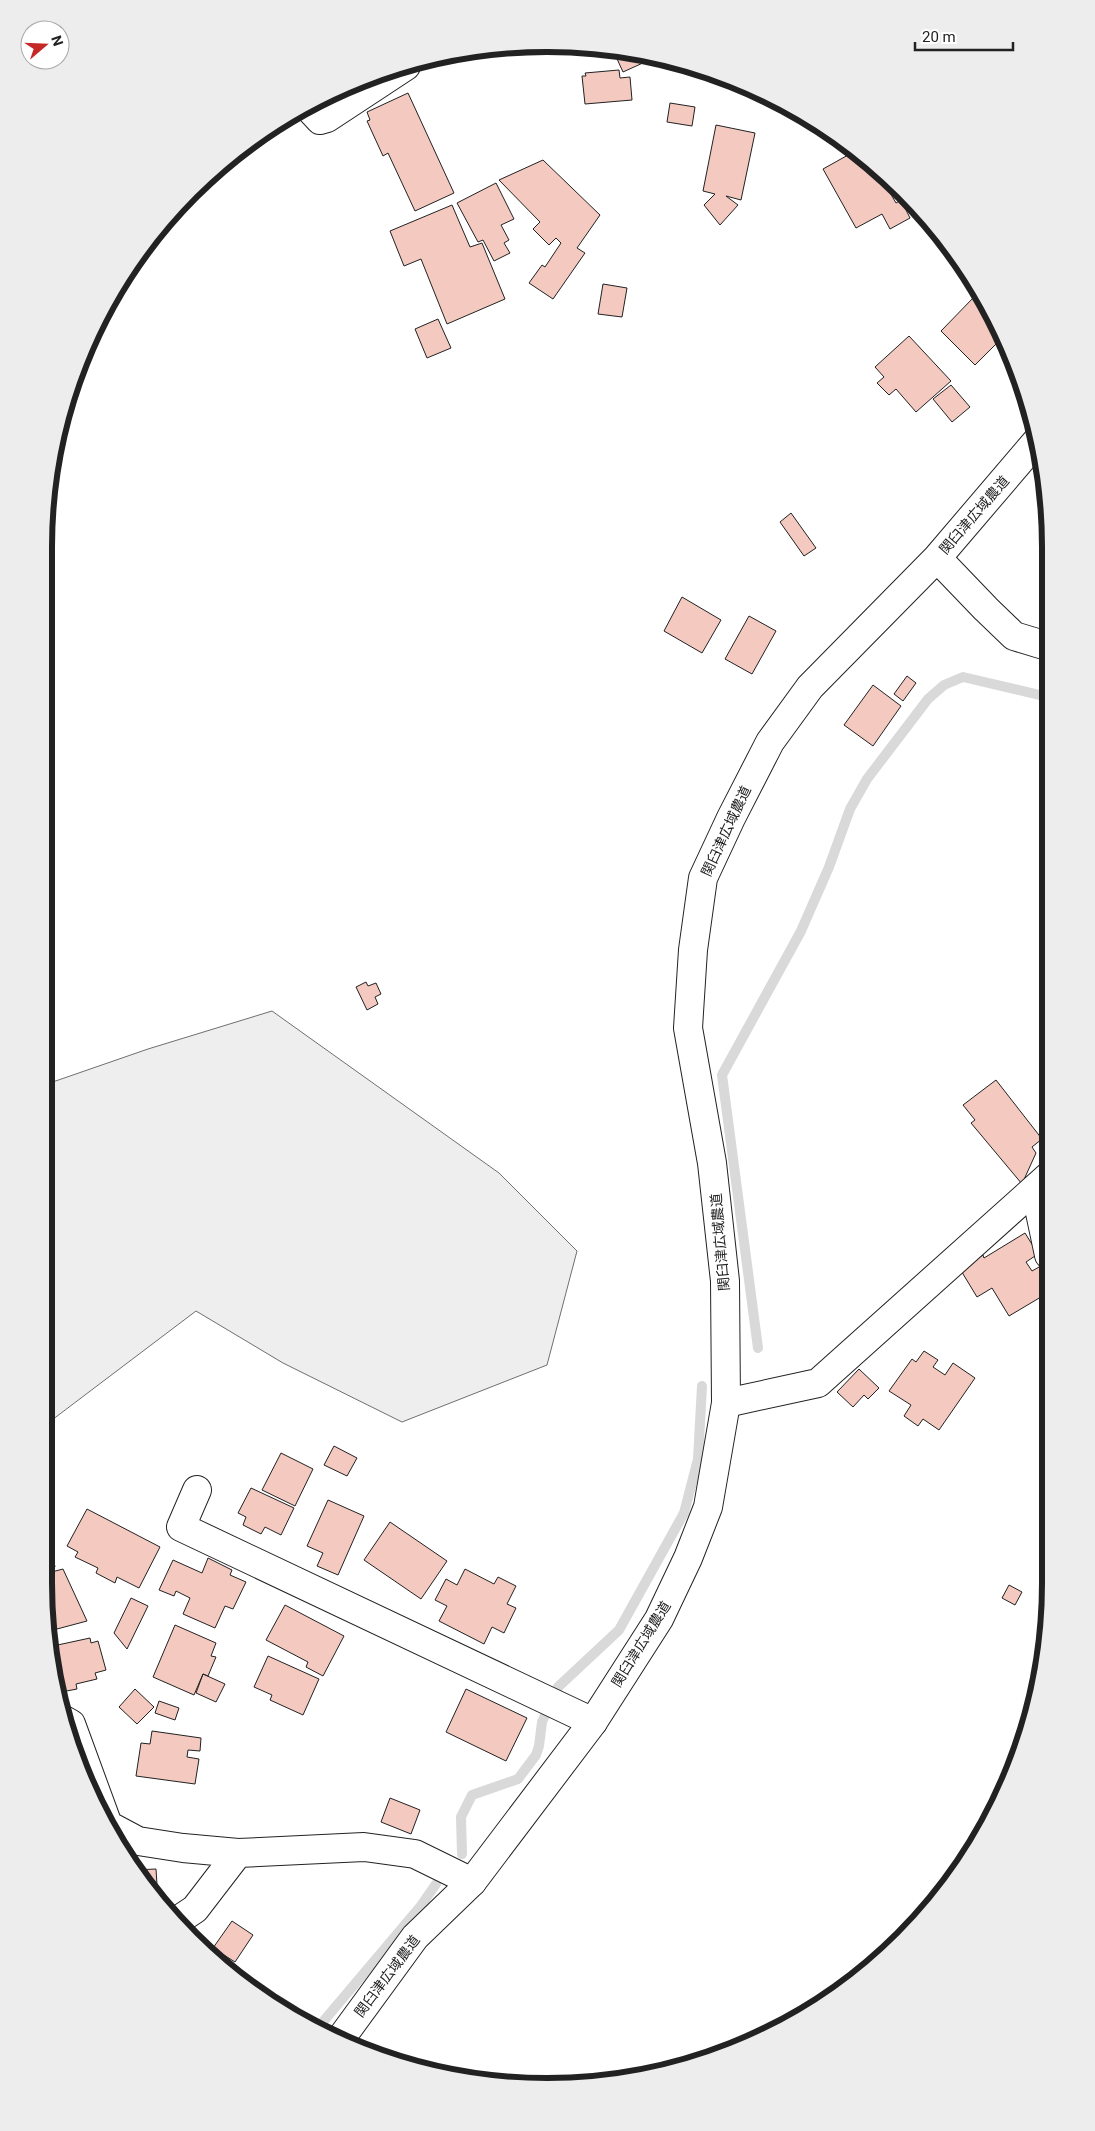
<svg xmlns="http://www.w3.org/2000/svg" width="1095" height="2131" font-family="Roboto,'Noto Sans JP',sans-serif">
<rect width="100%" height="100%" fill="#fff"/>
<path fill="#eee" stroke="#6f6f6f" d="M272,1011L499,1173L577,1251L547,1365L402,1422L283,1363L196,1311L44,1426V1085L148,1049Z"/>
<g fill="none" stroke-linecap="round" stroke-linejoin="round">
<path stroke="#d9d9d9" stroke-width="10" d="M758,1348L722,1075L801,931L829,867L850,809L867,779L928,699L944,685L963,677L1048,697
M462,1854L461,1817L472,1795L518,1779L536,1755L539,1746L542,1722L558,1687L619,1630L684,1513L698,1459L702,1386
M316,2030L420,1907L436,1884"/>
</g>
<path fill="#f3c9c0" stroke="#222" d="M613,50L656,57L623,72Z
M619,70L620,78L630,77L632,100L585,104L582,76H586L585,73Z
M408,93L454,193L415,211L388,153L383,156L367,121L370,120L367,112Z
M670,103L695,107L692,126L667,122Z
M716,125L755,133L741,200L726,196L738,205L720,225L704,205L715,194L703,191Z
M857,150L878,172L896,203L901,200L910,218L890,229L882,214L856,228L823,169Z
M543,160L600,215L577,248L585,253L553,299L529,283L542,265L545,267L561,243L556,238L549,245L533,229L540,222L499,180Z
M496,183L514,219L501,225L509,240L504,243L510,253L494,261L483,240L478,242L457,203Z
M452,205L470,247L482,243L505,299L447,324L421,259L404,266L390,231Z
M603,284L627,288L622,317L598,314Z
M974,297L987,310L1003,337L975,365L941,331Z
M438,319L451,348L427,358L415,329Z
M909,336L951,381L916,412L896,389L889,395L877,383L884,377L875,367Z
M951,385L970,407L952,422L933,399Z
M791,513L816,548L804,556L780,522Z
M682,597L721,620L702,653L664,631Z
M749,616L776,631L752,674L725,659Z
M907,676L916,683L903,701L894,694Z
M873,685L901,706L873,746L844,725Z
M366,982L368,986L376,983L381,994L375,997L378,1004L367,1010L356,987Z
M996,1080L1042,1139L1032,1147L1036,1153L1022,1184L971,1123L975,1120L963,1105Z
M1025,1233L1038,1254L1026,1262L1032,1271L1039,1267L1049,1282L1042,1287L1046,1294L1009,1316L992,1288L977,1297L960,1269L983,1255L984,1258Z
M924,1351L938,1360L933,1367L945,1375L953,1363L975,1378L939,1430L923,1419L918,1426L904,1416L911,1405L889,1391L912,1359L916,1362Z
M859,1369L879,1388L868,1399L864,1395L853,1407L837,1392Z
M334,1446L357,1458L347,1476L324,1465Z
M281,1453L313,1469L295,1506L262,1490Z
M251,1488L294,1508L281,1535L265,1527L261,1534L243,1525L246,1517L238,1513Z
M328,1500L364,1516L338,1575L317,1566L323,1553L307,1546Z
M87,1509L160,1547L139,1588L117,1577L115,1583L96,1573L98,1568L75,1557L78,1552L67,1546Z
M44,1512L55,1567L44,1570Z
M390,1522L447,1561L421,1599L364,1560Z
M208,1558L232,1570L230,1575L246,1582L233,1609L225,1606L215,1628L183,1614L190,1598L176,1591L174,1596L159,1590L173,1560L202,1573Z
M63,1569L87,1621L57,1629L54,1619L47,1621L44,1574Z
M465,1569L494,1584L498,1577L516,1586L507,1604L516,1608L504,1633L492,1627L484,1644L439,1621L447,1606L435,1600L446,1579L457,1585Z
M1009,1585L1022,1592L1015,1605L1002,1598Z
M131,1598L148,1606L127,1649L114,1633Z
M285,1605L344,1636L323,1676L306,1667L308,1662L266,1640Z
M175,1625L216,1643L211,1656L216,1657L208,1676L203,1674L194,1695L153,1677Z
M50,1629L53,1646L90,1638L91,1643L98,1641L106,1670L95,1673L97,1679L76,1684L77,1689L56,1693L53,1681L52,1672H54L48,1630Z
M268,1656L319,1679L303,1715L270,1700L272,1695L254,1687Z
M203,1674L225,1684L216,1702L196,1693Z
M135,1689L154,1707L137,1724L119,1707Z
M466,1689L527,1718L506,1761L446,1732Z
M159,1701L179,1708L175,1720L155,1713Z
M152,1731L201,1738L200,1751L188,1750L187,1757L199,1759L195,1784L136,1776L141,1743L150,1744Z
M390,1798L420,1810L411,1834L381,1822Z
M156,1869L158,1901L134,1870Z
M232,1921L253,1935L235,1962L213,1948Z"/>
<g fill="none" stroke-linecap="round" stroke-linejoin="round">
<defs>
<path id="minor" d="M307,106L320,120L327,118L406,66
M1035,1189L1049,1255
M726,1403L818,1383L1049,1176
M197,1490L181,1527L593,1722
M64,1720L71,1724L108,1825L138,1841L183,1848L238,1853L364,1847L415,1854L472,1882
M177,1921L195,1909L238,1853"/>
<path id="tertiary" d="M937,558L986,609L1014,636L1047,646
M339,2041L415,1937L472,1882L593,1722L659,1619L688,1558L708,1507L726,1403L725,1281L712,1163L688,1028L693,950L703,878L731,818L770,742L810,687L937,558L1036,442"/>
</defs>
<use href="#minor" stroke="#222" stroke-width="30"/>
<use href="#tertiary" stroke="#222" stroke-width="30"/>
<use href="#minor" stroke="#fff" stroke-width="28"/>
<use href="#tertiary" stroke="#fff" stroke-width="28"/>
</g>
<g text-anchor="middle" dominant-baseline="central" stroke-width="4" stroke-linejoin="round" paint-order="stroke">
<g font-size="14" fill="#222" stroke="#fff">
<text transform="translate(974 515) rotate(-49)">関臼津広域農道</text>
<text transform="translate(726 831) rotate(-65)">関臼津広域農道</text>
<text transform="translate(720 1242) rotate(-95)">関臼津広域農道</text>
<text transform="translate(641 1644) rotate(-58)">関臼津広域農道</text>
<text transform="translate(387 1976) rotate(-53)">関臼津広域農道</text>
</g>
</g>
<path d="M0 0H1095V2131H0ZM547 52H547A495 495 0 0 1 1042 547V1583A495 495 0 0 1 547 2078H547A495 495 0 0 1 52 1583V547A495 495 0 0 1 547 52Z" fill="#ededed" fill-rule="evenodd"/>
<path fill="none" stroke="#222" stroke-width="6" d="M547 52H547A495 495 0 0 1 1042 547V1583A495 495 0 0 1 547 2078H547A495 495 0 0 1 52 1583V547A495 495 0 0 1 547 52Z"/>
<g transform="translate(45 45) rotate(71)"><circle r="24" fill="#ffffff" stroke="#a7a7a7"/>
<path d="M0-4L9 19L0 12L-9 19Z" fill="#c62828"/>
<text y="-8" font-size="14" font-weight="bold" text-anchor="middle" fill="#222222">N</text>
</g>
<path d="M915 42v8h98v-8" fill="none" stroke="#222222" stroke-width="2.5"/>
<text x="922" y="42" font-size="15" fill="#222222" stroke="#ffffff" stroke-width="4" paint-order="stroke">20 m</text>
</svg>
